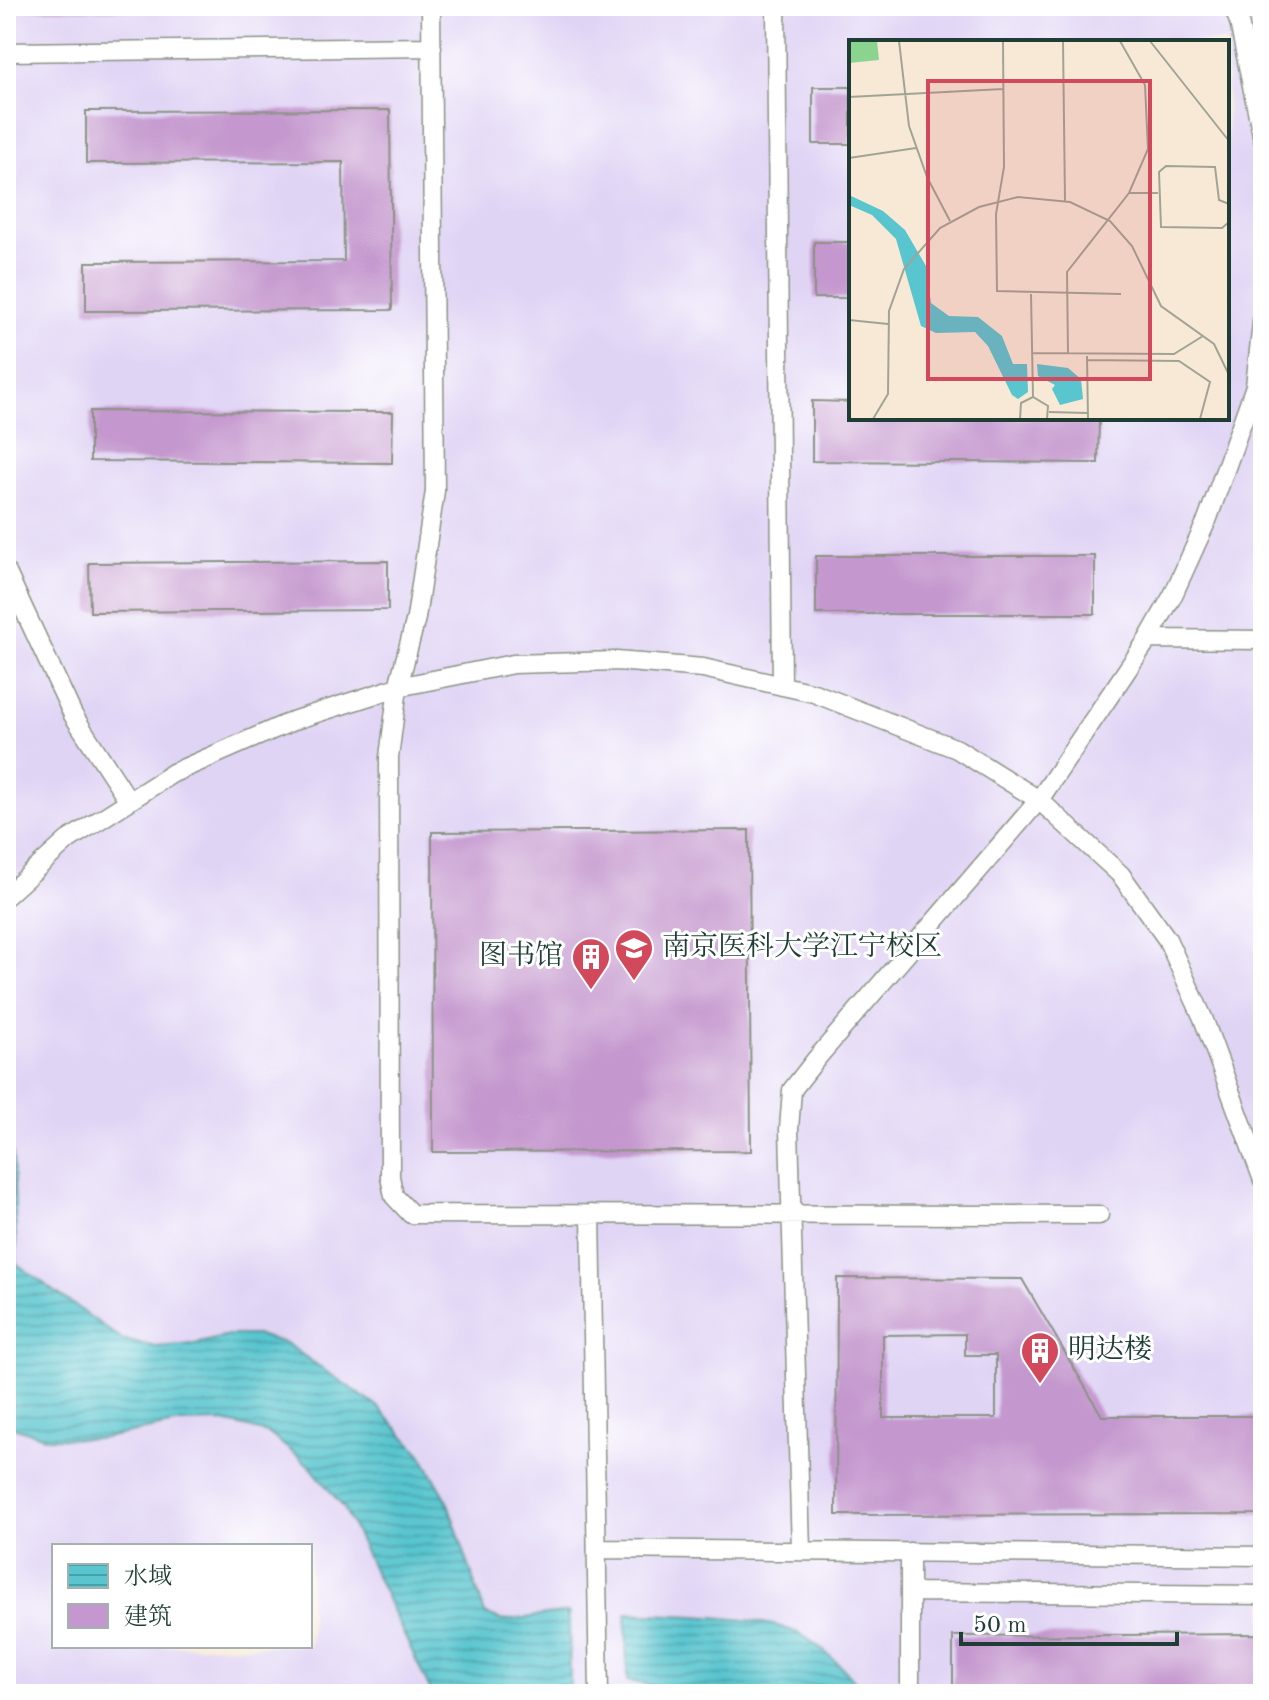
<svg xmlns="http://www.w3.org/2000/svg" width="1269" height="1700" font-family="'Old Standard TT','Noto Serif SC',serif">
<defs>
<pattern id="water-rules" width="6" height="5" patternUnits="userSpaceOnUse" patternTransform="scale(2)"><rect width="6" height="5" fill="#58c5cf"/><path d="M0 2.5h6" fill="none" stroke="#48a1a9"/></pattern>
</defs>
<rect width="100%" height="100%" fill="#fff"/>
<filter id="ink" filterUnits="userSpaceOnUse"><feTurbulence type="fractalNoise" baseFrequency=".0125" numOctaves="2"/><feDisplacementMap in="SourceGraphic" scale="16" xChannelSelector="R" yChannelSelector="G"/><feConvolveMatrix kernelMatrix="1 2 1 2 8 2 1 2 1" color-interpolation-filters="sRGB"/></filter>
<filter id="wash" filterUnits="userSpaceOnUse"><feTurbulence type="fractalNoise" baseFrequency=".006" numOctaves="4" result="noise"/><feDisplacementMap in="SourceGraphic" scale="32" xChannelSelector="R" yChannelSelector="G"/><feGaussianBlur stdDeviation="1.8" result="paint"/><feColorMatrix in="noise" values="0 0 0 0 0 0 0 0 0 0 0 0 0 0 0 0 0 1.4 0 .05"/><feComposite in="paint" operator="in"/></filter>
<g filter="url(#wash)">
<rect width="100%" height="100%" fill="#f7e9d6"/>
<path fill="#e0d4f4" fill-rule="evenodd" d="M6,6H1263V1694H6ZM851,42H1227V418H851ZM54,1546H310V1646H54Z"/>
<path fill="url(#water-rules)" stroke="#3c8182" stroke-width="2" d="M6,1119L13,1155L17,1264L121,1339L156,1347L194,1344L233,1335H257L285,1343L378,1407L421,1454L447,1500L485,1614L503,1621L569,1612L570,1694H432L344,1508L310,1466L268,1433L224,1422L181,1423L99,1439L48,1438L6,1425Z
M626,1613C670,1616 767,1614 803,1636C828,1651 848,1673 867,1694H672L646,1684L627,1681Z"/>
<g id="blocks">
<path fill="#c497ce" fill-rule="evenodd" d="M6,6H228V10H6Z
M813,87H851V144H813Z
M390,110L392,310L86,311V262L344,261L343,162L86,163V111Z
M814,242H851V298H814Z
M812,401L851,402V418H1099L1098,463L812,461Z
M90,411L393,412L392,463L90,461Z
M816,556H1095V614H816Z
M388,561V610L90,612L89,563Z
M749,830L751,1151L433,1152L432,832Z
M837,1278L1022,1279L1102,1416H1263V1514L836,1515ZM965,1334V1355H996V1418H883V1335Z
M1263,1634V1694H953V1636Z"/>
</g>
</g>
<g filter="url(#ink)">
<use href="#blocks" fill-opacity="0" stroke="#8b9385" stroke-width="2"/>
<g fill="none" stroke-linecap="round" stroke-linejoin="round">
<defs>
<path id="service" d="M431,6L435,491L416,618L398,687L389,757L390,1177L394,1196L411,1214L1099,1215
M776,6L782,686
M1233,6L1239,22L1263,140
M6,52L432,47
M6,571L73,715L129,801
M1148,639L1263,640
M6,896L68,840L173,773L295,720L398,687L513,664L616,661L703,668L814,693L957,749L1039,800L1121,875L1167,939L1203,1018L1263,1180
M591,1214L599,1694
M598,1549L1263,1556
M801,1551L789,1129L792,1090L817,1058L1039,800L1148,639L1173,595L1208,518L1255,386L1263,314
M910,1552V1694
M910,1592L1263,1595"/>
</defs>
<use href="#service" stroke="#8b9385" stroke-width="21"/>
<use href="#service" stroke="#fff" stroke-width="18"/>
</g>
</g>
<defs>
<symbol id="university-pin" viewBox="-11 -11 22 30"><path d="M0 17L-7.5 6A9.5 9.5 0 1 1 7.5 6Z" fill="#d1495b" stroke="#fff"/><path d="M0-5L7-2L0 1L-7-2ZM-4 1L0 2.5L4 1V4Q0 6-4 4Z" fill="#fff"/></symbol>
<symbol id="building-pin" viewBox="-11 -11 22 30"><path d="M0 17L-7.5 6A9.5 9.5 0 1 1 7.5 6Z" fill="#d1495b" stroke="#fff"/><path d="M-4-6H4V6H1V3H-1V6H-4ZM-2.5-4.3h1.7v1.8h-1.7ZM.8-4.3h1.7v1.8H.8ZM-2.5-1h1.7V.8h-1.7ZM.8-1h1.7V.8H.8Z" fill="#fff"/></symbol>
</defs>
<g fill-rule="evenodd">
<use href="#university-pin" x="612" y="926" width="44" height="60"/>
<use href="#building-pin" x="569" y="935" width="44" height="60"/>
<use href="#building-pin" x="1018" y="1329" width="44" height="60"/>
</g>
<g text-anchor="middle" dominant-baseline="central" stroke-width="6" stroke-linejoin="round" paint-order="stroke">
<g font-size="28" fill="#1f3d34" stroke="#fff" text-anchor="start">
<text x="662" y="948">南京医科大学江宁校区</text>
<text x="563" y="957" text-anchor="end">图书馆</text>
<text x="1068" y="1351">明达楼</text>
</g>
</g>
<g transform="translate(849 40)">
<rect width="380" height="380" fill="#f7e9d6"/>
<path d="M0,1H28L30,20L0,23Z" fill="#8bd490"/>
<path d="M0,155L34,171L56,190L77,226L82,263L100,276L129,277L153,296L164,324H178L179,352L169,359L163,355L139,306L126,292L87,293L72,286L47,199L23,175L0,165ZM188,324L219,328L232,339L234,359L211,365L203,349L206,345L189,336Z" fill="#58c5cf"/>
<path fill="none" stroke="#a1a495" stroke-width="2" d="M50,1L60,86L78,137L101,181M154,1L155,127L147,174L148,251L272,254M214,1L216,161M301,1L380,101M0,57L154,49M0,118L67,108M280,153H309M380,164L370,160L366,127L317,126L310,132L312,187L373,188L380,182M182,254L184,357M0,280L39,284M184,313L325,314L354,296M219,313L218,232L280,153L299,109L296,45L271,1M238,316L239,379M238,320L330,321L361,342L351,379M200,372L238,373M24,379L39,354L40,271L55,229L91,188L130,167L169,157L221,162L261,181L283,206L312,266L365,304L380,335M171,379L172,363L184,357L199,366L198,379"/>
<path fill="#d1495b" fill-opacity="0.15" stroke="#d1495b" stroke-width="4" d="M79,41H301V339H79Z"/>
<rect width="380" height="380" fill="none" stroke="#1f3d34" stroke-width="4"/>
</g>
<rect width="1269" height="1700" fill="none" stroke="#fff" stroke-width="32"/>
<rect x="52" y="1544" width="260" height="104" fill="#ffffff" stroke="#a5b1ae" stroke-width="2"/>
<rect x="68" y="1564" width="40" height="24" fill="url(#water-rules)" stroke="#a5b1ae" stroke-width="2"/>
<text x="124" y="1584" font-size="24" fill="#1f3d34">水域</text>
<rect x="68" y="1604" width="40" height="24" fill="#c497ce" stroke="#a5b1ae" stroke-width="2"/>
<text x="124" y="1624" font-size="24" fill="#1f3d34">建筑</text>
<path d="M961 1632v12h216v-12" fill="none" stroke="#1f3d34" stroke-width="4"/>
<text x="973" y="1632" font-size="24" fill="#1f3d34" stroke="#ffffff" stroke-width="6" paint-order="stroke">50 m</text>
</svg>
